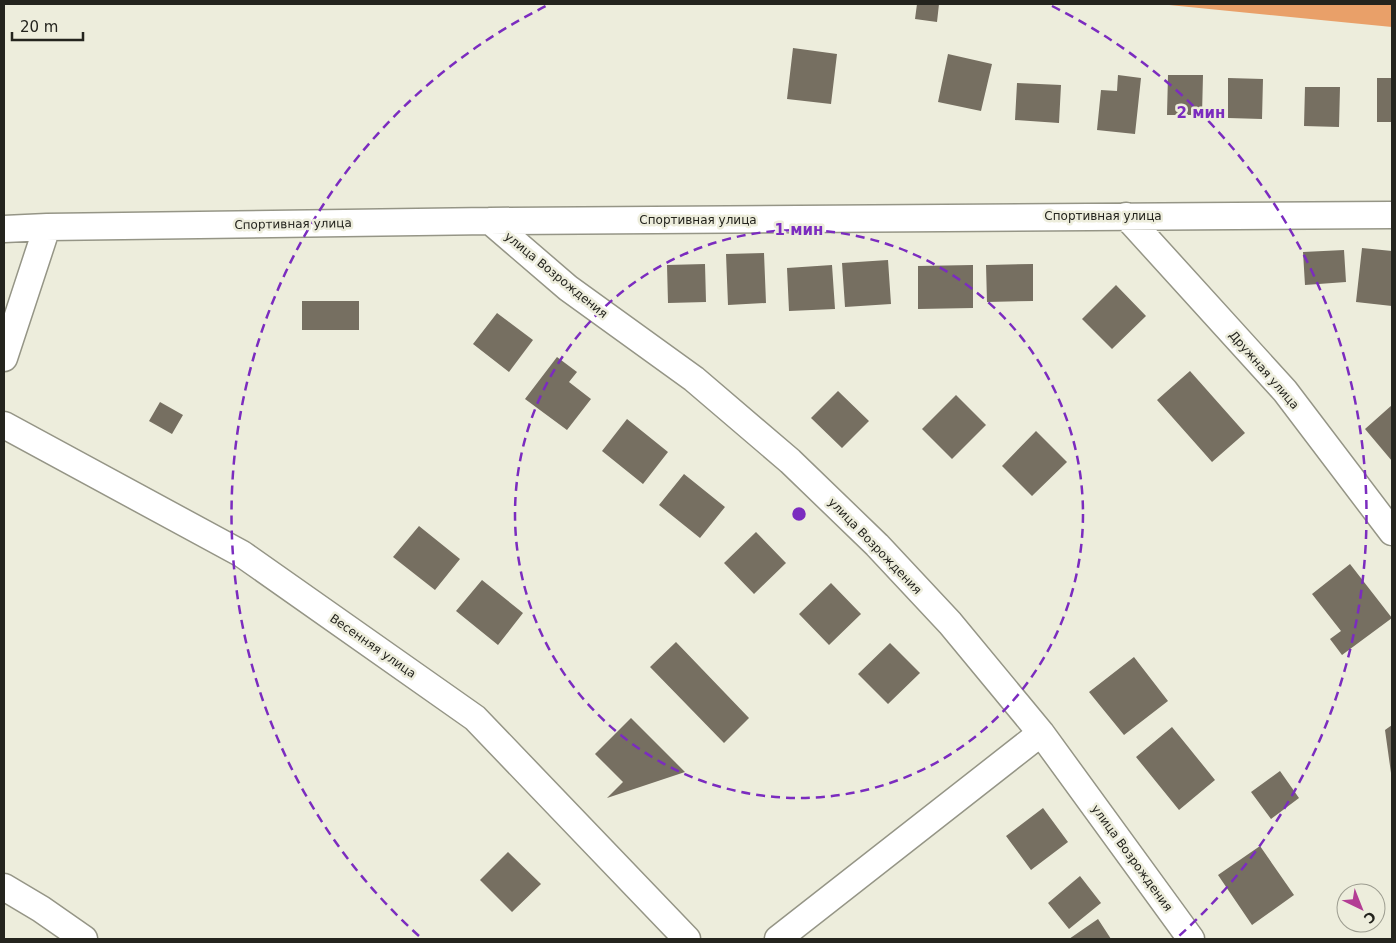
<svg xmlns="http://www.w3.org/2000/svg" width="1396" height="943" font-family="'DejaVu Sans',sans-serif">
<rect width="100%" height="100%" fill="#ededdc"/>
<path fill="#e9a069" d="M1159,4H1392V27Z"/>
<path fill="#766f61" d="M917,4H939L937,22L915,19Z
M793,48L837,54L831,104L787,99Z
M948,54L992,64L981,111L938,102Z
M1118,75L1141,78L1135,134L1097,130L1101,90L1117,91Z
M1168,75H1203L1202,115H1167Z
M1228,78L1263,79L1262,119L1228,118Z
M1377,78H1392V122H1377Z
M1017,83L1061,85L1059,123L1015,120Z
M1305,87H1340L1339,127L1304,126Z
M1362,248L1392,251V306L1356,302Z
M1344,250L1346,282L1305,285L1303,252Z
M764,253L766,303L728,305L726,254Z
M888,260L891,304L845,307L842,263Z
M705,264L706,302L668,303L667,265Z
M1033,264V301L987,302L986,265Z
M832,265L835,309L789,311L787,268Z
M973,265V308L918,309V266Z
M1116,285L1146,316L1112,349L1082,319Z
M302,301H359V330H302Z
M497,313L533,340L509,372L473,344Z
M557,357L577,372L569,382L591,399L567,430L525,399Z
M1190,371L1245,433L1212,462L1157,400Z
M838,391L869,421L842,448L811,418Z
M956,395L986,425L952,459L922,429Z
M160,402L183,415L172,434L149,421Z
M1392,405V461L1365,429Z
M627,419L668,452L643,484L602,451Z
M1036,431L1067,462L1032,496L1002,466Z
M684,474L725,507L700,538L659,505Z
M419,526L460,559L435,590L393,557Z
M756,532L786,563L754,594L724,563Z
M1350,564L1392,618L1342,655L1330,639L1341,631L1312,594Z
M482,580L523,613L498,645L456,611Z
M831,583L861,614L829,645L799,614Z
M676,642L749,718L724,743L650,667Z
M890,643L920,673L888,704L858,674Z
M1134,657L1168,701L1124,735L1089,692Z
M631,718L685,772L607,798L623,782L595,754Z
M1392,725V773H1391L1385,730Z
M1172,727L1215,780L1179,810L1136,757Z
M1280,771L1299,798L1271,819L1251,792Z
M1043,808L1068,842L1031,870L1006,836Z
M1260,846L1294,895L1252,925L1218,875Z
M508,852L541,884L512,912L480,880Z
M1080,876L1101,903L1069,929L1048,903Z
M1098,919L1111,939H1069Z"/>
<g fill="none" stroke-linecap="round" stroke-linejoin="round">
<defs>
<path id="minor" d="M1126,216L1285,391L1392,532
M490,221L568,288L694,379L790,461L877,545L950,623L1041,733L1191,939
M4,229L47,227L490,221L1392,215
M4,358L47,227
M4,425L242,554L475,718L687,939
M4,887L41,909L84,939
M778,939L1041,733"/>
</defs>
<use href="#minor" stroke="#959586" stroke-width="29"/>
<use href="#minor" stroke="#fff" stroke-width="26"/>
</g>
<g fill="none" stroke="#7b2cbf" stroke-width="2.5" stroke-dasharray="9 6">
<circle cx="799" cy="514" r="284"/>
<path d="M419 936A568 568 0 0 1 546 6M1052 6A568 568 0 0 1 1179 936"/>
</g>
<g text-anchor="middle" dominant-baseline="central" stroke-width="5" stroke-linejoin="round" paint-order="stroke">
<g font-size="12" fill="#24241e" stroke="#ededdc">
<text x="1103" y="216">Спортивная улица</text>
<text x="698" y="220">Спортивная улица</text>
<text transform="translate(293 224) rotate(-1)">Спортивная улица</text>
<text transform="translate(556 275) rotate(39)">улица Возрождения</text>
<text transform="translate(1264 370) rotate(49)">Дружная улица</text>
<text transform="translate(875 546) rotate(46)">улица Возрождения</text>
<text transform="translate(373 646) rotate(35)">Весенняя улица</text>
<text transform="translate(1132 858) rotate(54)">улица Возрождения</text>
</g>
</g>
<circle cx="799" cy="514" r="8" fill="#7b2cbf" stroke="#ededdc" stroke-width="2.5"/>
<g font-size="15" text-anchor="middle" font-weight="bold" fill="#7b2cbf" stroke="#ededdc" stroke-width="5" stroke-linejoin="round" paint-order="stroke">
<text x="1201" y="118">2 мин</text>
<text x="799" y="235">1 мин</text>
</g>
<rect width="1396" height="943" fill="none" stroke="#24241e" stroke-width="10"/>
<g transform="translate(1361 908) rotate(137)"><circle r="24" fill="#ededdc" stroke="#9d9d90"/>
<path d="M0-4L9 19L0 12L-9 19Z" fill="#b33d94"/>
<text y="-8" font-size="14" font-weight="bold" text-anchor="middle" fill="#24241e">С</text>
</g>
<path d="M12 32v8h71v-8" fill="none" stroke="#24241e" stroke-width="2.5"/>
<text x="20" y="32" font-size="15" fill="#24241e" stroke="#ededdc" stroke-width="4" paint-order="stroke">20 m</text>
</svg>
